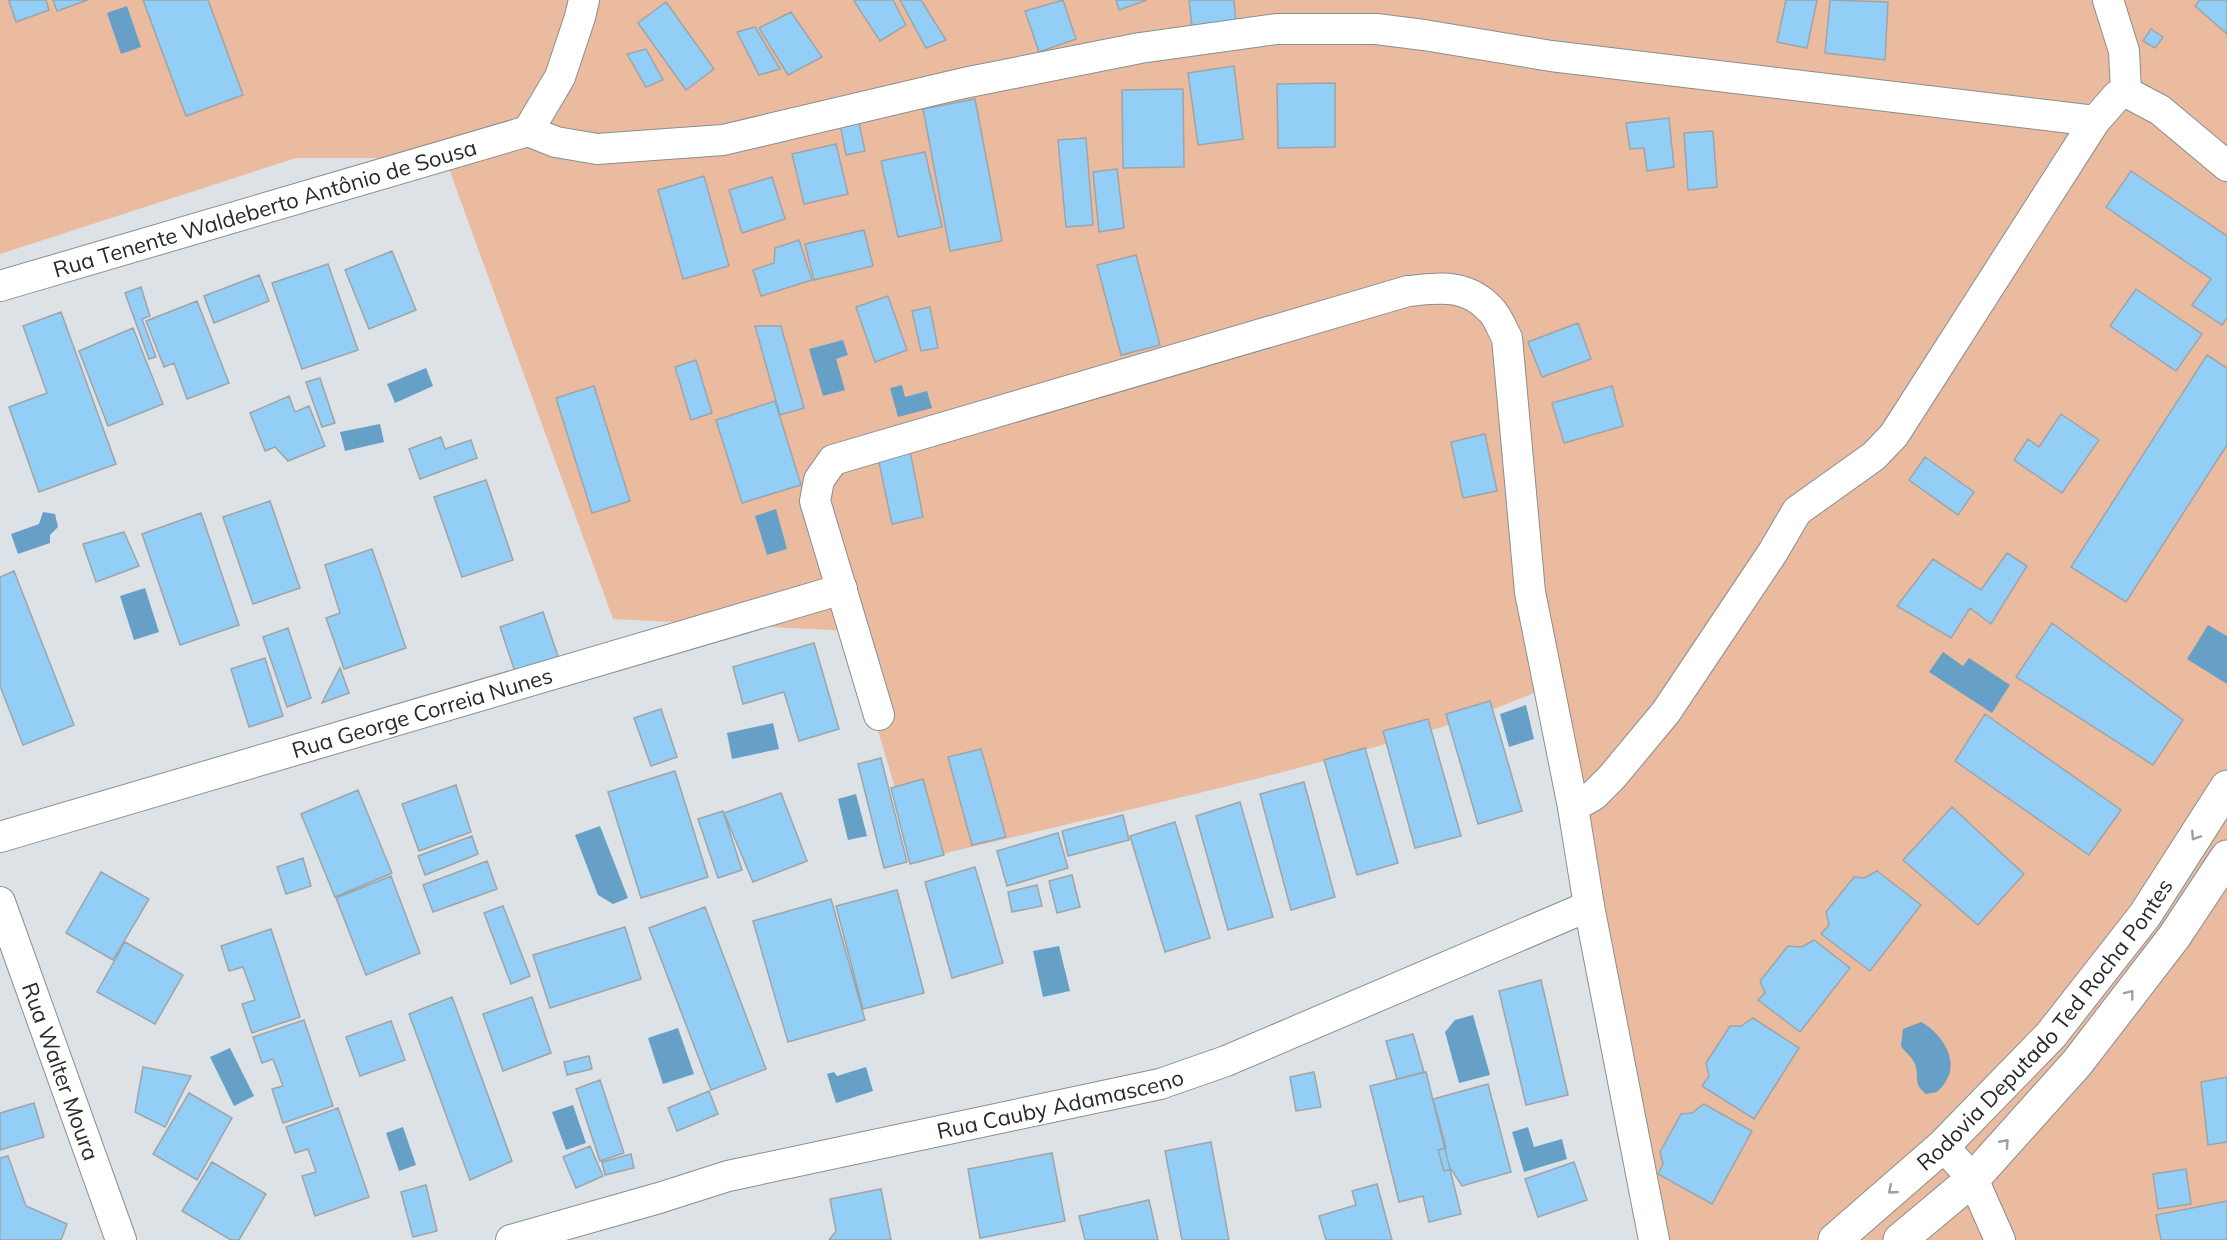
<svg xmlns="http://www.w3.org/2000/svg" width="2227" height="1240" font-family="Mulish,sans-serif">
<rect width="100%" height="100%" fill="#dce2e6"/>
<path fill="#eabb9e" d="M0,0H2227V1240H1639L1537,692C1509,703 1481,715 1452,724C1276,779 1095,817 916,860L849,631L613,619L445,158H296L0,254Z"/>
<path fill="#66a0c6" d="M127,6L141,47L121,54L107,13Z
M843,340L848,355L836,359L845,390L823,396L809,349Z
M426,368L433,386L395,403L387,384Z
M902,385L905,397L927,391L932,408L898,417L890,388Z
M380,424L384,442L345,451L340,432Z
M776,509L787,549L767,555L755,516Z
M43,512L55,514L58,527L50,535V543L18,554L11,534L39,524Z
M145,588L159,632L134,640L120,596Z
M2208,625L2227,636V684L2187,659Z
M1943,652L1963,666L1969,658L2010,685L1992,713L1929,672Z
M1526,705L1534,739L1509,747L1500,714Z
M773,723L779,749L732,759L727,733Z
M856,794L867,836L848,840L838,799Z
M600,826L628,898L613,904L598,895L575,835Z
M1059,946L1070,991L1043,997L1033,951Z
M1473,1015L1490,1075L1459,1083L1445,1032L1455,1020Z
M1921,1022C1940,1032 1960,1059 1946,1081C1944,1085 1940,1089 1937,1092L1926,1094C1911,1082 1921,1076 1914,1062C1911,1056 1905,1052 1901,1046L1903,1029Z
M678,1028L694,1074L663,1084L648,1038Z
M230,1048L254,1096L234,1106L210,1057Z
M866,1067L873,1091L836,1103L827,1074L834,1072L837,1076Z
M573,1105L586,1143L566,1150L552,1112Z
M403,1127L416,1165L399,1171L386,1133Z
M1528,1127L1534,1147L1562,1139L1567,1159L1524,1172L1512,1132Z"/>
<path fill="#93cef6" stroke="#9fa4a8" stroke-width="1.5" d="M12,0H46L49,10L16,22L9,1Z
M53,0H88L57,11Z
M143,0H208L243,95L186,116Z
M856,0H893L906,25L880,41L854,1Z
M900,0H921L946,40L926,48Z
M1063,0L1076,39L1039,52L1025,11Z
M1116,0H1147L1119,10Z
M1189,0H1234L1236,24L1192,28Z
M1786,0H1817L1807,48L1777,42Z
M1830,0L1888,2L1885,60L1825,53Z
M2200,0H2227V34L2195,6Z
M666,2L714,69L686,90L638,23Z
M791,12L822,57L788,75L759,28Z
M755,27L780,69L759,75L737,32Z
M2151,29L2163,37L2155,48L2143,41Z
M646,49L663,80L646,87L627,54Z
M1234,66L1243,139L1198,145L1188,73Z
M1335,83V147L1278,148L1277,84Z
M1183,89L1184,167L1123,168L1122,90Z
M975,99L1002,241L950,251L923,109Z
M857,114L865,151L846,155L839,118Z
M1669,118L1674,167L1647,171L1644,148L1630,149L1626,123Z
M1713,131L1717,187L1688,190L1684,133Z
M1086,138L1093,225L1066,227L1058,140Z
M836,144L848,194L804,204L792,154Z
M925,152L942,227L898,237L881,161Z
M1117,169L1124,228L1099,232L1093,172Z
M2131,171L2227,236V318L2222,325L2192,305L2211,279L2106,207Z
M704,176L729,266L683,279L658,190Z
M772,177L785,219L742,233L729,190Z
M864,230L873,266L814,280L805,244Z
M799,240L812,280L761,296L753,270L774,263L775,248Z
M392,251L416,310L369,329L345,270Z
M1136,255L1160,345L1121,355L1097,265Z
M328,264L358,350L302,369L272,283Z
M259,275L269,301L214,323L204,296Z
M141,287L150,316L142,319L156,357L149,359L125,293Z
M2136,289L2202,334L2176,371L2110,326Z
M888,296L907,350L875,362L856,307Z
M197,301L229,383L187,399L174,363L164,367L146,321Z
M930,307L938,348L921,351L912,311Z
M61,312L116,464L39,492L9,407L47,393L23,326Z
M1578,323L1591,359L1542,377L1528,342Z
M755,326H781L804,408L780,415Z
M133,328L163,404L108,426L79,351Z
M2207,355L2227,368V445L2126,602L2071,567Z
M696,360L712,413L691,420L675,367Z
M320,378L335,423L322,427L306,382Z
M594,386L630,501L592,513L556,398Z
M1612,386L1623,426L1564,443L1552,403Z
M289,396L295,412L309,406L325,446L288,461L275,447L265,451L250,413Z
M775,401L801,485L742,503L716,420Z
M2061,414L2099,440L2062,493L2014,460L2028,439L2039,447Z
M1485,434L1497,491L1463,498L1451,442Z
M441,437L445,449L471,440L477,458L420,479L409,449Z
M909,446L923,517L892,524L877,453Z
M1925,457L1974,492L1958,515L1909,480Z
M486,480L513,560L462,577L434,497Z
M270,501L300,588L253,604L223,517Z
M201,513L239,625L180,645L142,534Z
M124,532L139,566L96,582L83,544Z
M372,549L406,648L344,669L326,618L340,613L325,565Z
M2007,553L2027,566L1991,624L1970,608L1951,638L1897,606L1933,559L1981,590Z
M14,571L74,725L23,745L0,686V577Z
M543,612L560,662L517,678L500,627Z
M2052,623L2183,720L2153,765L2016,677Z
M288,628L311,698L287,707L263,637Z
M814,643L839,729L799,741L784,692L743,704L733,667Z
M265,658L283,716L249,727L231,669Z
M340,668L349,693L322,703Z
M1490,701L1522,811L1478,824L1446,714Z
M661,709L677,757L651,766L634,718Z
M1985,714L2121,810L2089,855L1955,761Z
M1428,719L1461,836L1415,848L1383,731Z
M1365,748L1398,863L1357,875L1324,760Z
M981,749L1006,837L972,845L948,757Z
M881,758L907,862L884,868L858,764Z
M675,771L708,877L641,898L608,792Z
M923,779L944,855L910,864L891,788Z
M1304,782L1335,897L1291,910L1260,794Z
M456,785L471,832L419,851L402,804Z
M358,790L392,873L335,897L301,814Z
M781,793L807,861L753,882L724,813Z
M1240,802L1273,917L1228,930L1196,816Z
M1952,807L2024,874L1978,925L1903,860Z
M723,811L742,870L718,878L698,819Z
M1123,815L1129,840L1068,856L1062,831Z
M1175,822L1210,938L1165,952L1130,836Z
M1058,833L1068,868L1007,886L997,851Z
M472,836L478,854L425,875L418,856Z
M303,858L311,886L286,894L277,867Z
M487,861L497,889L433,912L423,885Z
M975,867L1003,963L952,978L925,882Z
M1877,871L1921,905L1870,971L1821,934L1829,925L1826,912L1854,877L1864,878Z
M101,872L149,899L113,960L66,933Z
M1072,875L1080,907L1057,913L1049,881Z
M391,876L420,953L366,975L336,898Z
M1037,885L1042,906L1012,912L1008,892Z
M897,890L924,993L863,1009L836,906Z
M831,899L865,1020L788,1042L753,921Z
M503,906L530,976L511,984L484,913Z
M705,907L766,1069L711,1090L649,928Z
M625,927L641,979L550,1008L533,955Z
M271,929L300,1017L252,1033L242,1004L255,1000L243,967L229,971L221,946Z
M1814,940L1850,968L1800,1032L1758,1000L1765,993L1760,981L1788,946L1802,947Z
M125,942L183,975L155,1024L97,992Z
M1541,980L1568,1095L1526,1105L1499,991Z
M452,997L512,1161L470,1180L409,1014Z
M532,997L551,1053L503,1071L483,1014Z
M1753,1018L1799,1048L1754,1119L1702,1086L1709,1076L1706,1063L1730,1026H1741Z
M304,1020L333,1106L283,1123L272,1089L283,1086L273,1059L262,1063L253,1037Z
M391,1021L405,1060L360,1076L346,1037Z
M1413,1034L1424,1072L1397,1079L1386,1041Z
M589,1056L592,1069L567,1075L564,1062Z
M143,1067L191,1076L165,1127L135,1112Z
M1314,1072L1321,1107L1296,1111L1290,1077Z
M1426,1072L1461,1214L1429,1222L1423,1196L1399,1202L1370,1086Z
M2227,1077V1142L2208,1145L2201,1082Z
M600,1080L624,1153L600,1161L576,1089Z
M1488,1084L1511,1172L1462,1186L1451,1169L1444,1171L1438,1150L1446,1148L1433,1099Z
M709,1091L718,1114L677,1131L668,1108Z
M189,1093L232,1118L197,1180L153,1154Z
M34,1103L44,1137L0,1150V1113Z
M1704,1104L1752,1131L1712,1204L1658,1174L1663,1164L1660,1152L1681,1114L1692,1113Z
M338,1108L369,1197L315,1216L302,1176L316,1172L308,1149L295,1153L286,1127Z
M1211,1142L1229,1240H1182L1165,1151Z
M590,1146L603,1176L576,1188L563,1157Z
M1052,1153L1065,1221L980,1238L968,1169Z
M631,1154L634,1168L605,1175L602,1162Z
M8,1156L26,1206L67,1224L61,1240H0V1158Z
M212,1162L266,1194L239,1240H231L182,1211Z
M1574,1162L1587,1200L1538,1217L1525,1179Z
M2186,1169L2191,1204L2158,1209L2153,1174Z
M1377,1184L1392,1240H1326L1319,1216L1356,1205L1352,1191Z
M426,1185L437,1231L413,1237L401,1192Z
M881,1189L891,1240H829L836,1231L830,1199Z
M1149,1200L1158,1240H1085L1079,1216Z
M2227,1201V1240H2161L2156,1215Z"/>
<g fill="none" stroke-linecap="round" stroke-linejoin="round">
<defs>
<g id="street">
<path d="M2108,0L2124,51L2126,92"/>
<path d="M528,131L556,142L597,149L723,140L964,83L1140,48L1277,29H1376L1424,35L1551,56L2095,121"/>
<path d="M528,131L560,77L580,17L584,0"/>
<path id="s1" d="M0,286L528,131"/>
<path d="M879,715L815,501L819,480L833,460L1408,291C1440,288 1466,283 1491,310C1498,317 1502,329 1507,338L1530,592L1573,807L1589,906L1654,1240"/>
<path d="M1573,807L1594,795L1612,777L1666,712L1773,552L1797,511L1874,456L1894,435L2095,121L2117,96L2126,92L2160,110L2227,166"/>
<path id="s2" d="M0,837L842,589"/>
<path id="s3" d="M0,902L121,1240"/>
<path d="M1943,1146L1973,1179L2000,1240"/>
<path id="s4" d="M511,1240L659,1198L728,1176L1160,1084L1226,1061L1589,906"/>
</g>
<g id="secondary">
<path id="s5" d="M1835,1240L1943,1146L2051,1035L2145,915L2227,787"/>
<path d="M1900,1240L1973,1179L2077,1063L2174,937L2227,857"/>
</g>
</defs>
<use href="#street" stroke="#898e92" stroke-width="32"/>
<use href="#secondary" stroke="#898e92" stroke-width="35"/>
<use href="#street" stroke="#fff" stroke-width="30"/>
<use href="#secondary" stroke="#fff" stroke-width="33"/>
</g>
<defs><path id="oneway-chevron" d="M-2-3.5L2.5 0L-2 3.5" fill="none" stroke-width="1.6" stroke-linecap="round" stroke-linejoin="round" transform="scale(1.5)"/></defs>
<g stroke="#9e9fa0">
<use href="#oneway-chevron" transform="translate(2195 836) rotate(123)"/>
<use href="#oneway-chevron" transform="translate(2130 994) rotate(-52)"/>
<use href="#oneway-chevron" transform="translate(2005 1143) rotate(-48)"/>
<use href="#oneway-chevron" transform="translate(1892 1190) rotate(139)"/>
</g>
<g text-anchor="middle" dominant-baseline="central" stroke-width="4.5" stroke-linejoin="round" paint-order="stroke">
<g font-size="22" fill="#272a2b" stroke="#dce2e6">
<text stroke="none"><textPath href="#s1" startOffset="276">Rua Tenente Waldeberto Antônio de Sousa</textPath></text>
<text stroke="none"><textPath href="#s2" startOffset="440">Rua George Correia Nunes</textPath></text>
<text stroke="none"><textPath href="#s5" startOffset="302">Rodovia Deputado Ted Rocha Pontes</textPath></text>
<text stroke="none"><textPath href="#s3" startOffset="180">Rua Walter Moura</textPath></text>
<text stroke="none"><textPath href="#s4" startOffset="566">Rua Cauby Adamasceno</textPath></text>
</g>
</g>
</svg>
